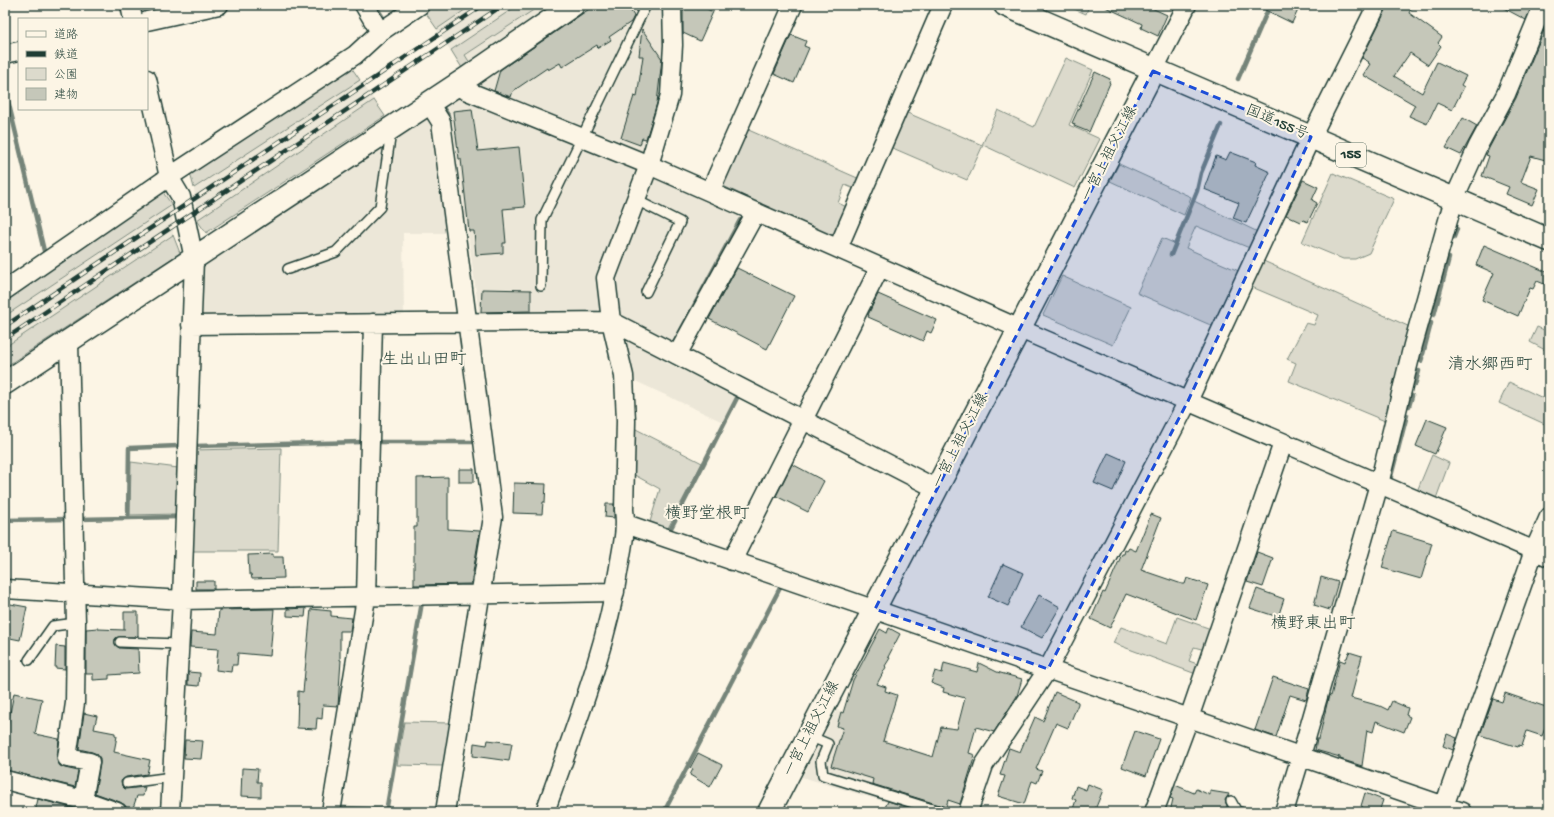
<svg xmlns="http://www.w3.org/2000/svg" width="1554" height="817" font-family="'Gochi Hand','Klee One',sans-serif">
<rect width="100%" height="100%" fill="#fcf5e5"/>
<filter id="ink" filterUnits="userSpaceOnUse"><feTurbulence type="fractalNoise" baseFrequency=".025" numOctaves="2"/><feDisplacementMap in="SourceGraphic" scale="8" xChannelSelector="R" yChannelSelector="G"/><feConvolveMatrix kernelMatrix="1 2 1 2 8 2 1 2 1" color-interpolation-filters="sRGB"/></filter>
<g filter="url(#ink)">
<path fill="#ece7d8" d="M429,5H557L462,68L423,9Z
M590,5H667L664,93L647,152L640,156L475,87V81Z
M349,64L385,116L206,233L197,220L194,188L190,173Z
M458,92L636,165L640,174L602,302L595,316L480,320L451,114L444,103Z
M430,111L453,233H403L404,319L200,320L199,270L206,258Z
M658,176L741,213L670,345L614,315L611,276L651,177Z
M162,191L172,205L173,235L180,253L5,367V296Z
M622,332L652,348L666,362L736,397L723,422L629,378Z
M837,710L889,725L885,742L977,768L961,812H919L802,777Z"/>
<path fill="#dcdacc" stroke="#7e8c80" d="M429,5H472L437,29L423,9Z
M518,5H541L465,55L470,63L462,68L451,50Z
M1065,5H1089L1086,14Z
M1066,58L1093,70L1069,125L1100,139L1075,188L983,145L967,180L888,146L903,111L982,145L998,110L1034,127Z
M349,64L360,80L194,188L190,173Z
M374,100L385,116L206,233L197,220Z
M744,128L862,180L857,190L845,185L838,203L849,208L838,234L831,239L752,203L753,200L719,184Z
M1119,164L1191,197L1184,215L1110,181Z
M1333,173L1394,199L1369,253L1355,259H1343L1302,242Z
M162,191L172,205L5,316V296Z
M1194,201L1260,233L1252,249L1196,226L1186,248L1241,272L1215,327L1137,293L1162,238L1176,244Z
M173,235L180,253L5,367V347Z
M1259,259L1410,327L1385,421L1289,381L1296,363L1287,359L1306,323L1314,325L1318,315L1247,285Z
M1062,276L1131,307L1113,345L1043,315Z
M1537,327L1549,332V352L1530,342Z
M1509,382L1549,401V426L1499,403Z
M630,426L702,463L667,530L649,525L660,489L629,472Z
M281,448L278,551H190L193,450Z
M1432,455L1449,463L1434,504L1415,496Z
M131,462L178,468L177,514L130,515Z
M1177,617L1211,629L1205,650L1194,647L1189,661L1200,665L1196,674L1113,643L1121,627L1167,644Z
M404,722L451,723L444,766L397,765Z
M339,806L385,808L384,812H338Z"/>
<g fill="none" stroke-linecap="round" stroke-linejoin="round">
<path stroke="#758479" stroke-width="4.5" d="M375,5L385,21L388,19
M1238,79L1270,5
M5,88L45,255L43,257
M442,106L448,115L449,122
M1454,237L1457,229
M1171,255L1197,191L1201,173L1221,125
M1434,315L1449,258
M675,341L740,220
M1423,354L1431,323
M1421,361L1422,358
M1415,385L1419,371
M1409,406L1412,396
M375,442H479
M195,446L362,442
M1389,484L1407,415
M128,518L178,517
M79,519L128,518L129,448L178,446
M5,520L67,519
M670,530L738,396L734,394
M386,812L422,602
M664,812L781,586"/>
</g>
<path fill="#c5c7b9" stroke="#1f3d34" d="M595,5H627L634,16L631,22L609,37L611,40L598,48L597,45L562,67L560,63L548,70L547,68L513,91L511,97L494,91L500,70Z
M687,5H709L707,9L713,12L700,41L683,33V12Z
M1101,5H1145L1167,15L1158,36L1141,28L1142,24Z
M1255,5H1286L1298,10L1292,23Z
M1387,5H1413L1409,13L1442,37L1438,43L1441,46L1428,65L1410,53L1394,76L1422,93L1437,62L1466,76L1461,85L1464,87L1452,110L1437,103L1427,124L1409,116L1415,105L1363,75L1370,64L1368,63L1369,62L1362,58L1386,10Z
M1498,5H1532L1526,20Z
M1549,18V161L1531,156L1521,182L1539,189L1532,205L1506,194L1509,187L1482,176L1489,156L1486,155L1489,148L1516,98Z
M642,29L662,59L657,103L646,139L642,138L640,145L621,138L634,96L637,97L643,56H639Z
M791,35L806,41L804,46L809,48L794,83L774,74Z
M1095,72L1110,79L1109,82L1110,83L1089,132L1074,126L1075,124L1072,123Z
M472,109L478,151L519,147L525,207L503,209L506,243H503V253L476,255L474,231H469L461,159H459L453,111Z
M1463,118L1477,126L1461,155L1446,148Z
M1230,152L1256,162L1255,165L1270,172L1246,223L1233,218L1239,203L1204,189L1216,156L1226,160Z
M1303,180L1318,187L1312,200L1317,203L1308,222L1303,220L1301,222L1286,215Z
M1484,245L1549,273V286L1537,281L1533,289L1530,288L1518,316L1482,300L1494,273L1476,265Z
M737,268L794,296L767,349L709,319Z
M482,289L531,290V311L481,312Z
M878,294L937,320L931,333L927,331L923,341L868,317L869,315H868Z
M1427,419L1447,427L1435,454L1416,446Z
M1108,453L1126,461L1113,491L1094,483Z
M792,464L824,481L808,512L776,496Z
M459,469H474V482H459Z
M448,477V529L480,531L471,584L414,585V527H417V478Z
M514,483L546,484L545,502H543L542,514L513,513Z
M606,504H614V518L605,517Z
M1151,514L1161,518L1141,570L1182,584H1185L1187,578L1208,585L1196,620L1126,594L1110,628L1091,619L1103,592L1105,593L1122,554H1124L1125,550L1127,551L1129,548L1136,551Z
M1393,531L1432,543L1421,579L1382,568Z
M1257,552L1273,558L1263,587L1247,582Z
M273,554V557H283L284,578L252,579L251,574H249L248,555Z
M1003,564L1023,573L1008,606L988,597Z
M1321,577L1338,582L1330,610L1314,605Z
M196,581H214V589H196Z
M1257,589L1284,599L1278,617L1250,608Z
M1039,595L1060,607L1042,638L1021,627Z
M5,603L27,607L20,640L5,637Z
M306,608L305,617L287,616V609Z
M274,609L270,656L238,653L237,665H232L231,672L216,670L218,649L190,647L191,632L217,634L219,610Z
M311,609L331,611V616L352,618L350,631H340V660H341L338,706L323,705L322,719L317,718L316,729L297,728L298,691L303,692Z
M124,612H138V637H118L115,639V644L119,648L138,649L139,673L109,675V679L93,680V674H86V629L98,628V629L124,630Z
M889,628L900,634L888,657L890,658L885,666L886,667L877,684L886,687L885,691L897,695L883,741L933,757L941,727L957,729L965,698L943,692L944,688L931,683L935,671L942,673L944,663L977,672L979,663L997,672L1022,679L1017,696L994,732L976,727L969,753L975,755L960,804L948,800L946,807L872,784L873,779L831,766L843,728L837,726L841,712L843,713L853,680L880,629L887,633Z
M56,646L65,647V669L55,668Z
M1349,652L1362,656L1351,698L1380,706L1388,710L1392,701L1408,708L1406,715L1410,717L1404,732L1376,721L1373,732L1367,730L1362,766L1340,759V757L1315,750L1317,739H1319L1326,708L1329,695L1331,696L1340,660L1345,662L1346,658H1347Z
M188,672L200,673L199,686L188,685Z
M1273,677L1309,689L1306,700L1290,695L1276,737L1255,730Z
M1055,692L1078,702V704L1068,728L1056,723L1036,769L1042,771L1037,783L1032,781L1024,804L998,796L1005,776L1000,775L1009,748L1020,752L1035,717L1043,721Z
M14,693L42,699L35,734L59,739L57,761L60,766L65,768L78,771L75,787L5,770V738Z
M1505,693L1549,708V718L1542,736L1527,731L1522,746L1519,745L1518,747L1480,735L1493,699L1502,702Z
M84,713L97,716L94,729L115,733V735L117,736L114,752L150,760L147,774L126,777L121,781L122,786L125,789L145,787L143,796H137L132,811L127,809L125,805L120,802L95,793L100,764V758L97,754L92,752L79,749Z
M1135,731L1159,739L1146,776L1122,767Z
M1447,734L1457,738L1453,750L1443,746Z
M185,740L203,741L201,759L184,758Z
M488,740L512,743L509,761L473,756L474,743L487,745Z
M698,753L722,765L710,787L690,775L693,769L690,768Z
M242,768L258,769L257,782H261V797L241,796Z
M1088,784L1103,790L1094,812H1072L1076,800L1072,798L1076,786L1086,790Z
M1175,785L1194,793L1196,789L1210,795V791L1229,794L1225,800L1227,806L1226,812H1170L1173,799L1170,798Z
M1365,793L1383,800L1379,812H1361L1363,807L1361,806Z
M38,799L76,809L75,812H35Z
M888,801L910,808L908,812H883Z"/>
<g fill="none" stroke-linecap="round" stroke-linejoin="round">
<defs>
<path id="lane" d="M636,200L680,222L646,292
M288,269L336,252L380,207L391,132
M541,286L542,220L646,5
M120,642L179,644
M29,660L53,626L76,623
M809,736L828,744L821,761L823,775L942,812
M127,783L172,777
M1231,801L1237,812H1240"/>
<path id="street" d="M130,5L133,19
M364,5L380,32
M147,21L219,5
M5,54L19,51
M1153,71L1187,5
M147,79L169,177L181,197L194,259L182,600L170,812
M455,86L649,165L1020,329L1549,557
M429,103L441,122L493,517L445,812
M710,192L793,5
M838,248L943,5
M5,290L169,177L355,55L380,32L420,5
M191,325L611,321L937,489
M69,342L76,623L75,703L67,758L90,762L83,800
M677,355L756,212
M626,524L1462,812
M732,561L880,267
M5,589L182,600L615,592
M5,780L83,800L117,812
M331,812L366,598L373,323
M545,812C573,732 606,652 619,567C622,548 627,529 624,510L626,421L624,376L611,321L606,278L649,165L670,95L673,45L672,5
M968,812L984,765L1048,669L1188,401L1311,137L1377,5
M1154,812L1189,718L1283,443
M1284,812L1301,756L1379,484L1413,345L1454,199L1478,146L1506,94L1543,5
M1442,812L1534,551L1549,517"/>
<path id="secondary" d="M5,383L467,78L573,5
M769,812L1153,71"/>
<path id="highway" d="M1005,5C1186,85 1368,162 1549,240"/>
</defs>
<use href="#lane" stroke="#1f3d34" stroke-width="12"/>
<use href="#street" stroke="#1f3d34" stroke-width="21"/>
<use href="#secondary" stroke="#1f3d34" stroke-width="25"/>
<use href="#highway" stroke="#1f3d34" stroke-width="25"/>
<use href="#lane" stroke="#fcf5e5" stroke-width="9"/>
<use href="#street" stroke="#fcf5e5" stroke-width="18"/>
<use href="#secondary" stroke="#fcf5e5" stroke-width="22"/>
<use href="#highway" stroke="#fcf5e5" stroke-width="22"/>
<defs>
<path id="rail" d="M5,326L483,5
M5,339L503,5"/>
</defs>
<use href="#rail" stroke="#1f3d34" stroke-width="4.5"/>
<use href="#rail" stroke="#fcf5e5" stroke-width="3" stroke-dasharray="9" stroke-linecap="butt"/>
</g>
</g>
<path fill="#1d4ed8" fill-opacity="0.2" stroke="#1d4ed8" stroke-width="3" stroke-dasharray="8 5" stroke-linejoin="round" d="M1153,71L1311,137L1188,401L1048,669L875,609Z"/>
<g text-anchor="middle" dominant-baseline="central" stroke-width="4" stroke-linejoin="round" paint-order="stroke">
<rect fill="#fcf5e5" stroke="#617469" stroke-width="1" x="1336" y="143" width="30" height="24" rx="3"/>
<g font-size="14" font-weight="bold" fill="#1f3d34">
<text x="1351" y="155">155</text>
</g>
<g font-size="15" fill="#1f3d34" stroke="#fcf5e5">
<text transform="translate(1277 123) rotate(23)">国道155号</text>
<text transform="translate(1110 154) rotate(-63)">一宮上祖父江線</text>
<text transform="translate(961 441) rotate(-63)">一宮上祖父江線</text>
<text transform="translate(812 729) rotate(-63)">一宮上祖父江線</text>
</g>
<g font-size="17" fill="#1f3d34" stroke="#fcf5e5">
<text x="424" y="361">生出山田町</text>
<text x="1490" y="366">清水郷西町</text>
<text x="707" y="515">横野堂根町</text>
<text x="1313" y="625">横野東出町</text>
</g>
</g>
<rect width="1554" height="817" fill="none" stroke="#fcf5e5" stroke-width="20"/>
<rect x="10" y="10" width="1534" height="797" fill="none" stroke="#1f3d34" stroke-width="1.5" filter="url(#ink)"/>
<rect x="18" y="18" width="130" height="92" fill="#fcf5e5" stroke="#a4ab9e"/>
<rect x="26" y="31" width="20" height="6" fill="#fcf5e5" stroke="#a4ab9e"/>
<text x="54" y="38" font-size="12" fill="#1f3d34">道路</text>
<rect x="26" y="51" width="20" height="6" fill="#1f3d34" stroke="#a4ab9e"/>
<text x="54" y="58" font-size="12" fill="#1f3d34">鉄道</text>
<rect x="26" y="68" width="20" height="12" fill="#dcdacc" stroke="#a4ab9e"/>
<text x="54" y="78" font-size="12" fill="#1f3d34">公園</text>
<rect x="26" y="88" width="20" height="12" fill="#c5c7b9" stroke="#a4ab9e"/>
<text x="54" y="98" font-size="12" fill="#1f3d34">建物</text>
</svg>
